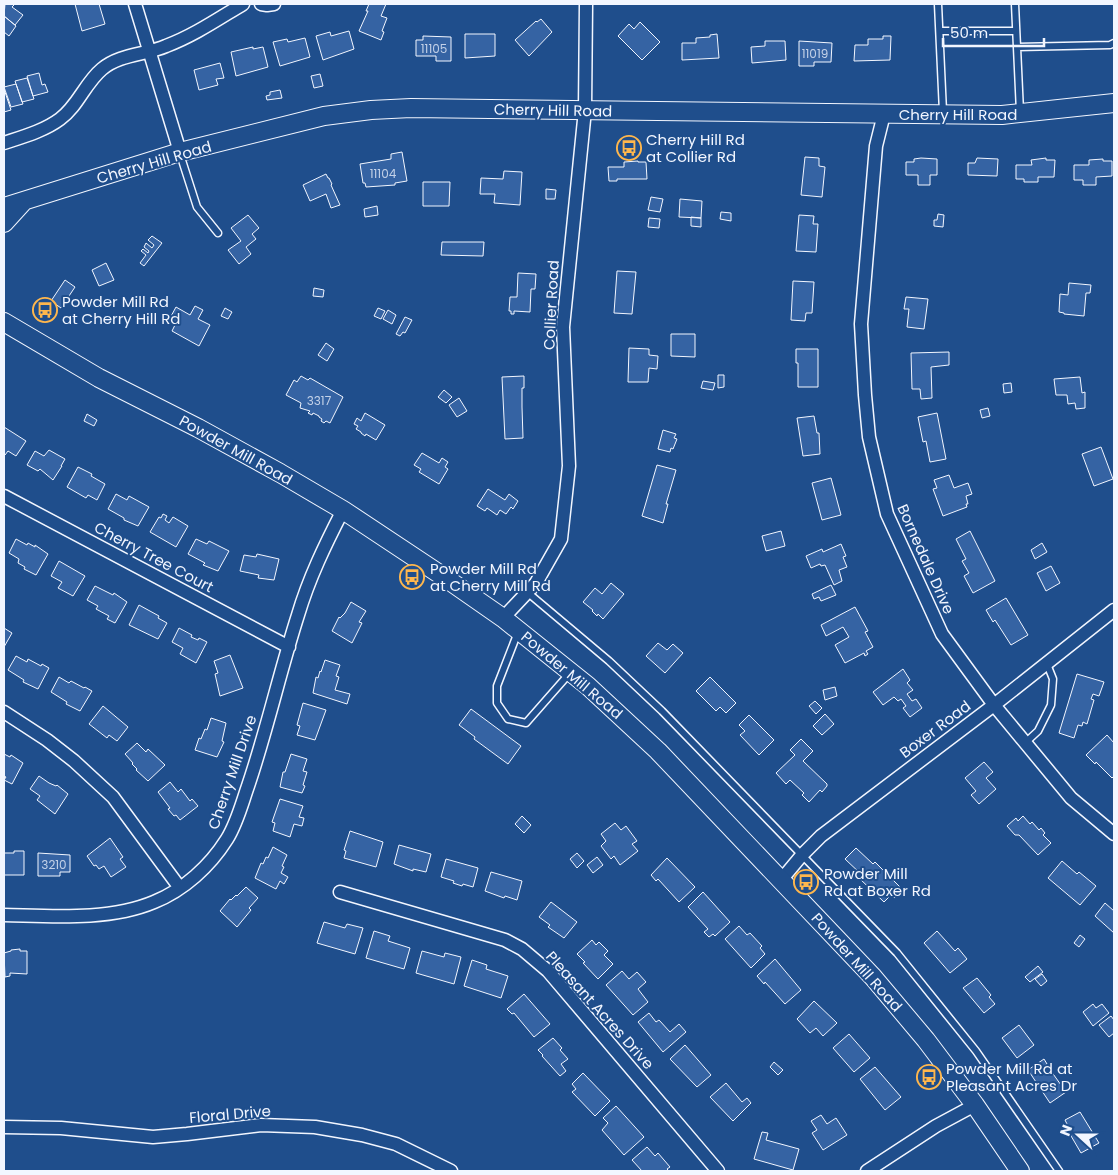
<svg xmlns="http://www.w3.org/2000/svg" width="1118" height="1175" font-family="Poppins,sans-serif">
<rect width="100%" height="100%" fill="#1f4e8c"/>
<path fill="#3563a3" stroke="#f2f6ff" d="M5,4H12L14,5L12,7L23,15L15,25L4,16Z
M75,4H99L105,24L82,31Z
M369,4H386L381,16L387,18L382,31L384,32L381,40L359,31L368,11H366Z
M4,16L16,26L9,36L4,32Z
M541,19L552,32L529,56L515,40L536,21L537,22Z
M640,22L660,42L642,60L618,36L629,24L634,29Z
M349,31L354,49L323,60L316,36L330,32L331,36Z
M465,34H495V56L465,58Z
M717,34L719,58L682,60V43H696V38L710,37V35Z
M423,36L451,37V61H436V56H416V40H423Z
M883,36H891L890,60L854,61L855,45H868V39H883Z
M305,38L310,57L280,66L273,42L287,39L288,42Z
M765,41H785L786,60L752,63L751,47L765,46Z
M799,41L832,43L831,62H814V66H799Z
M253,47V49L263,47L268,67L236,76L231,52Z
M220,63L224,78L216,79L218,85L199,90L194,70Z
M39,73L42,85L45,84L48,92L33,96L27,76Z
M320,74L323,86L314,88L311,76Z
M27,78L34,99L22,102L15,81Z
M16,84L23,104L11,107L4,87Z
M4,89L11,110L4,112Z
M280,90L282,98L267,100L266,96L270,95V92Z
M402,152L407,181L395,183V185L366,187L365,183H363L360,164L391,159V154Z
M805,157L819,158V166L825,167L822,197L801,195Z
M921,158L937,159V175H930V185H918V175H906V162H914V159Z
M977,158L998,159L997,176L968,175V163H975Z
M1046,158V160H1055L1054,177H1038V182H1024V179H1016V165H1032L1031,160Z
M1103,159V161H1112V176L1096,177V185H1083V180H1074V165H1089V160Z
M638,161V162H646L647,179H617V181H609L608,167H624V162Z
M504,171L522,172L520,205L494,203L495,194H480L481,178L503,179Z
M326,174L328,178H329L332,184L331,185L340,205L331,208L326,194L310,201L303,185Z
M423,182H450L449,206H423Z
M546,189L556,190L555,199H546Z
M651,197L663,199L660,212L648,210Z
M680,199L702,201L701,218L679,217Z
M377,206L378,215L365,217L364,209Z
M721,212L731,213V221L720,219Z
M938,214L944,215L943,227L934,226V220H937Z
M248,215L259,228L252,234L256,239L246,247L251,254L239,264L228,250L241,241L231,228Z
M799,215L814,216L813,224H818L816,252L796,251Z
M691,217L701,218V227L691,226Z
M649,218L660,219L659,228L648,227Z
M152,236L162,243L144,266L140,263L146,255L141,251L143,249L148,253L149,251L144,247L146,243L152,248L154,245L148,240Z
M442,242H484L483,256L441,255Z
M106,263L114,280L99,286L92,270Z
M617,271L636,272L632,314L614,313Z
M518,273L536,274L535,289H531L530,312L514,311V314H511V311H509L510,297H517Z
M65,280L75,287L61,308L51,301Z
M793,281L814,282L812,313H806L805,321L791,320Z
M1069,283L1091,285L1090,293H1086L1084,316L1064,314V313L1059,312L1060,294L1068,295Z
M314,288L324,290L323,297L313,296Z
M906,297L928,299L924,329L907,327L909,309H904Z
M195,306L203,310L198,319L210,325L199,346L172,331L176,323L169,320L176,307L190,315Z
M225,308L232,312L228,319L221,316Z
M378,308L385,311L381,319L374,316Z
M388,310L396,315L392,324L383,319Z
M405,317L412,320L405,333L403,332L400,336L396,334Z
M671,334H695V357L671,356Z
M326,343L334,349L327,361L318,355Z
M629,348L649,349V355L658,356L657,369L649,368L648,382H628Z
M796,349H818V387H798V363H796Z
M949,352V365L931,367L932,398L921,399L920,389H912L911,353Z
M718,375H724V387L718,388Z
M301,376L308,380L310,378L343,397L330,423L326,421L324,423L321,421L322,419L319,417V416L313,413L312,415L308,413L310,411L300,408L301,403L286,395L294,380L297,382Z
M524,376V388H522V407L523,438L505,439L502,377Z
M1080,377L1082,393L1085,392V408L1076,409L1075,403L1068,404L1067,395H1056L1054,379Z
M703,381L715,383L713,390L701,388Z
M1011,383L1012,392L1004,393L1003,384Z
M444,390L452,397L446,403L438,397Z
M459,398L467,411L457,417L449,405Z
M988,408L990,416L982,418L980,410Z
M365,413L385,425L376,440L366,434L365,436L361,433V432L356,429L358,426L354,424L357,418L361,421Z
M937,413L946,459L930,462L926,441L923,442L918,417Z
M87,414L97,420L94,426L84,421Z
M814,416L817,433H819L820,454L803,456L797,418Z
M4,427L26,441L16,456L8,451L5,455L4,454Z
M663,430L676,434L674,438L677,439L673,449L671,448L670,452L658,449Z
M1101,447L1113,479L1094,486L1082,454Z
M49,450L65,459L61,466H62L53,480L40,469L38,471L27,465L35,451L44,456Z
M422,453L439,463L442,458L448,462L445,467L448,469L439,484L419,472L421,469L414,465Z
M657,465L676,470L666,504H668L663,523L642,516Z
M78,467L92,474L91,476L105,484L97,500L88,495L86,498L67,487Z
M949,475L954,488L968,483L972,494L966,496L968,504H966L967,507L943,516L933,489L937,488L934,480Z
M831,478L841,515L822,520L812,483Z
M488,489L505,500L509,494L518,501L513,509L511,507L506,514L500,510L497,515L487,508L485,511L477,506Z
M116,494L127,500L129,496L149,507L138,526L124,520V518L108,509Z
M163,514L167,516L165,520L169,523L173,517L188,526L176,547L150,532L159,517L161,518Z
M781,531L785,546L766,551L762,536Z
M970,531L995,581L973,593L964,576L969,573L962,561L966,559L956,539Z
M16,539L27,545L28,543L35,547V545L48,554L36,575L24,569L25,567L18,563L19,559L9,553Z
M196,539L207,544L209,541L229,551L218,571L203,565L205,563L188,554Z
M1042,543L1047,552L1035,559L1031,550Z
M841,544L846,556L843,557L847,567L839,570L842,581L834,585L825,565L821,566L820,564L811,568L806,556L822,549L823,552Z
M257,554L279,559L274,580L258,578L259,575L240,571L244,555L256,557Z
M59,561L85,576L73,596L58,588L62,582L51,576Z
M1051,566L1060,583L1046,591L1037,573Z
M611,583L624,594L603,619L598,614L597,616L592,611L593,610L583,602L595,588L602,594Z
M831,585L836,595L821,601L819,597L814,599L812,594Z
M95,586L113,595L114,593L127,602L115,623L107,619L109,616L96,609L98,606L87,600Z
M1006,598L1028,635L1011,645L995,620L993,622L986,610Z
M351,602L366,611L359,622L362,623L352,643L332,631L339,617L340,618L345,613Z
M139,605L159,616L158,618L167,623L158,639L129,625Z
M855,607L868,631L865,632L873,647L866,651L868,654L865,656L864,653L845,663L835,645L849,637L843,627L826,636L821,625Z
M4,628L12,633L4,647Z
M179,628L192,635L191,637L198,640L199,638L207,642L196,663L180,654L183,648L172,642Z
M658,643L667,650L673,644L683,653L665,673L646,656Z
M230,655L243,688L220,696L215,674L218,673L214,661Z
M16,656L27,662L28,659L41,666L42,664L49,668L38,689L23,682L24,680L8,670Z
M325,660L340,665L336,676L339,677L335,690L350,694L347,704L313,693L316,677L318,678L320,671L321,672Z
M903,669L910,680L907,683L913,690L907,694L912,701L916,699L922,708L910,717L903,708L906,706L901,699L898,701L894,697L883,705L873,692Z
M1077,674L1104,682L1099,696L1093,694L1091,699L1094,700L1087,724L1083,722L1082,726L1078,725L1074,738L1059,733Z
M59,677L69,683L71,681L84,688L85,687L92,691L80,711L66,704L67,702L51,692Z
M710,677L736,703L726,713L720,707L716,711L696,691Z
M835,687L837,696L825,700L823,690Z
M815,701L822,708L816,714L809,706Z
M303,703L326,710L315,740L297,735L300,726L297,725Z
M103,706L128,727L117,741L109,735L107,738L89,724Z
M471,709L521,746L508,764L474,739L475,737L459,725Z
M825,714L834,724L822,735L813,726Z
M749,715L774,740L759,755L740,735L745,731L739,725Z
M211,718L226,723L222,741L224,742L217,757L195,750L199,738L201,739L205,729L207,730Z
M1107,735L1114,743V776L1112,778L1096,762L1095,764L1086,755Z
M801,739L813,751L803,761L827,784V786L822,792L820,790L809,802L802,795L804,793L790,780L786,784L776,773L795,755L790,750Z
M137,743L146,752L148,749L165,765L148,781L136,770L137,769L132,764L133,763L125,754Z
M4,754L10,757L11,755L23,763L12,784L4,780L6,777L4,776Z
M291,754L307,759L303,771L307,772L303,785L305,786L302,793L280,787L283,772H285Z
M984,762L993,772L986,778L996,789L979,804L971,795L976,791L965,778Z
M39,776L49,783L56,786L57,785L68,794L55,814L37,800L40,796L30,789Z
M170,782L178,792L181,789L190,801L192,799L198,806L180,820L176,815L174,816L168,809L170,808L158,792Z
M280,799L303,806L299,817L304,818L302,826L294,824L290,837L273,831L275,823L272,822Z
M522,816L531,825L524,833L515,824Z
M1023,816L1030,824L1032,822L1039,830L1041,828L1045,833L1043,835L1051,843L1038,855L1019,835H1015L1007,826L1016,818L1018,821Z
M615,823L621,830L626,826L637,841L632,844L638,851L620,865L614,856L611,859L601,846L606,841L601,834Z
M350,831L383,842L376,867L344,858L346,851L344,850Z
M110,838L123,857L120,859L126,867L111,877L104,866L99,869L96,865L94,866L87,856Z
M399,845L431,854L426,872L413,869V871L394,864Z
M273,847L287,855L282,866L284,867L281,873L288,877L284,884L280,881L276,889L255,878L261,863L263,864L266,857L268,858Z
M856,848L873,864L875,862L903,890L894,898L891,895L884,902L859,878L862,875L845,859Z
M14,851H24V875H4V853H14Z
M38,853L70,855V872H60V876H38Z
M577,853L584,861L577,868L570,859Z
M597,857L603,865L593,873L587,865Z
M667,858L695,887L679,902L658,879L656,881L651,875Z
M446,859L478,868L473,887L463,884L462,886L453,883L454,881L441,877Z
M1062,861L1077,874L1079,872L1096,886L1080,905L1048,878Z
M491,872L522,881L517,900L505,896L504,898L485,891Z
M246,887L258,898L249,908L251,910L237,927L220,911L230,899L231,900L236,895L237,896Z
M703,892L730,922L715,936L713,934L709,937L704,932L708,929L688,907Z
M551,902L577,922L564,938L548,927L550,925L539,917Z
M1105,903L1114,911V933L1095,916Z
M324,922L345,928L347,924L363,928L355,954L317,943Z
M739,926L747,935L750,933L762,946L760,948L765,954L751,968L725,939Z
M374,931L390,936L388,941L410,948L404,969L366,958Z
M937,931L955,951L958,948L967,959L950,973L924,943Z
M1080,935L1085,939L1079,947L1074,943Z
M592,940L596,945L599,942L608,951L604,955L613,964L598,979L583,963L585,962L577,954Z
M20,949V951H27V974L10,973V976L5,977L4,953L11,951V950Z
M422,951L444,957L445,953L461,957L454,984L416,973Z
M775,959L801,990L785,1004L765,982L764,984L757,976Z
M472,960L487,965L486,969L508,976L501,998L464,986Z
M1038,966L1043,972L1030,982L1025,977Z
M622,971L629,979L637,972L646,982L638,989L648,1002L633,1015L606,985Z
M1042,974L1047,981L1041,986L1035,979Z
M977,978L991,995L989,997L995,1004L984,1013L963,988Z
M524,994L550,1024L534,1037L514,1013L512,1014L507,1009Z
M814,1001L837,1023L823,1036L816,1028L810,1033L797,1019Z
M1093,1004L1096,1008L1102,1004L1109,1013L1093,1026L1083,1012Z
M649,1013L656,1022L659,1020L670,1032L679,1024L686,1032L663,1052L638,1022Z
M1111,1016L1114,1020V1033L1109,1037L1099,1025Z
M1019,1025L1034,1045L1017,1058L1002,1038Z
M849,1034L870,1058L854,1072L833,1048Z
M553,1038L562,1048L560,1050L568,1059L561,1064L566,1071L560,1076L542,1056L543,1055L538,1050Z
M685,1045L711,1075L697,1087L670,1059Z
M1044,1059L1047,1064L1043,1067L1048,1074L1051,1071L1066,1092L1050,1103L1028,1070Z
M774,1062L783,1070L778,1075L770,1067Z
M875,1067L901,1097L885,1110L860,1079Z
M583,1073L610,1101L595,1116L572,1092L576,1089L572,1084Z
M726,1083L742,1102L747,1098L751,1103L733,1121L710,1097Z
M616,1106L644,1137L624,1155L602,1130L608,1123L603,1118Z
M1080,1112L1099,1143L1081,1153L1067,1129L1069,1128L1065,1120Z
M821,1115L827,1124L836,1118L847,1135L823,1150L812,1133L817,1130L811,1121Z
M762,1132L768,1133L766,1140L799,1149L793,1170L754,1159Z
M647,1147L655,1156L658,1153L670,1167L667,1169L669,1171H642L632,1160Z"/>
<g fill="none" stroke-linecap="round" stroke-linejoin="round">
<defs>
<path id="lane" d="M938,4L943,112
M1015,4L1020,112
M940,31H1016
M1017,47L1110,45L1114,43
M180,154L197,207L218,233
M527,592L609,661L662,711L897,953L976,1051L1059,1171
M518,632L497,686V703L508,719L526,723L569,674
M1025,743L1038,731L1051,705L1053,679L1047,664"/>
<path id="street" d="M135,4L180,152
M261,4L267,5L274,4
M884,114L876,146L861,324L865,395L869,437L887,514L942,634L994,705L1071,798L1114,834
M4,143C22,137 44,131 60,119C78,106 85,83 102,69C120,54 145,55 166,46C193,36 218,19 243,4
M4,496L289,647
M503,618L536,583L561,539L569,466L563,327L585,110L586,4
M4,712L47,740L74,761L113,797L180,888
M782,879L802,855L821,836L994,705L1114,610
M340,892L505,940L522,949L548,971L718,1171
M4,915C51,916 109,921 154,902C184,890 210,866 227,839C237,823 242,803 248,786C267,730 280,671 298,615C309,578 325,545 343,510
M4,1127L61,1128L153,1137L187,1134L261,1125L315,1127L362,1135L396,1144L451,1171
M867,1171L936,1126L975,1105"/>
<path id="secondary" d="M4,207L180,152L324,116L371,110L411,108L1002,115L1114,103
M4,223L24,201
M4,322L99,378L198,428L280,473L343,510L444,577L503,618L588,686L658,751L873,977L926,1040L975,1105L1020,1171"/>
</defs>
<use href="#lane" stroke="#f2f6ff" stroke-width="9"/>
<use href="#street" stroke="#f2f6ff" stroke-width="15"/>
<use href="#secondary" stroke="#f2f6ff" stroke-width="20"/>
<use href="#lane" stroke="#1f4e8c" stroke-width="6"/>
<use href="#street" stroke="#1f4e8c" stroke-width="12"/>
<use href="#secondary" stroke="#1f4e8c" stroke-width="18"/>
</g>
<defs>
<symbol id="bus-ring" viewBox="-11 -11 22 22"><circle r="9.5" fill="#1f4e8c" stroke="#ffb74d" stroke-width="1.5"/><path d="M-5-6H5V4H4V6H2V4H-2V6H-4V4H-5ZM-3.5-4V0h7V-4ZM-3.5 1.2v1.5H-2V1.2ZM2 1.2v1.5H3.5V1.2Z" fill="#ffb74d"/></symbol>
</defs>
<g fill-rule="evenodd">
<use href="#bus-ring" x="615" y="134" width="28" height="28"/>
<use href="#bus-ring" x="31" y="296" width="28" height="28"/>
<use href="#bus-ring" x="398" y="563" width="28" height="28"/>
<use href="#bus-ring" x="792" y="868" width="28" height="28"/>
<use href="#bus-ring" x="915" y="1063" width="28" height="28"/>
</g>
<g text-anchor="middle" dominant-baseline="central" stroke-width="4" stroke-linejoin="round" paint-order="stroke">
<g font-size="12" fill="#c3d1e8">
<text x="434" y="48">11105</text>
<text x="815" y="53">11019</text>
<text x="383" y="173">11104</text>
<text x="319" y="400">3317</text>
<text x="54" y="864">3210</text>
</g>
<g font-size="15" fill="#f2f6ff" stroke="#1f4e8c">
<text transform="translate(553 110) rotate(1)">Cherry Hill Road</text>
<text x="958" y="114">Cherry Hill Road</text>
<text transform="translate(154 162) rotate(-16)">Cherry Hill Road</text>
<text transform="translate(551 305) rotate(-87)">Collier Road</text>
<text transform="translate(236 450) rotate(29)">Powder Mill Road</text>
<text transform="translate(154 557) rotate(28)">Cherry Tree Court</text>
<text transform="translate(926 559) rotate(66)">Bornedale Drive</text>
<text transform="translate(572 675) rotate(40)">Powder Mill Road</text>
<text transform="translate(935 729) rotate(-37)">Boxer Road</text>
<text transform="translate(232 772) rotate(-71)">Cherry Mill Drive</text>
<text transform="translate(857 962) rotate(48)">Powder Mill Road</text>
<text transform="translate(600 1010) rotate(48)">Pleasant Acres Drive</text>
<text transform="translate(230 1114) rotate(-5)">Floral Drive</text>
</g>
<g font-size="15" fill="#f2f6ff" stroke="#1f4e8c" text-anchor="start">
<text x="646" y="139">Cherry Hill Rd<tspan x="646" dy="17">at Collier Rd</tspan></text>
<text x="62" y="301">Powder Mill Rd<tspan x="62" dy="17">at Cherry Hill Rd</tspan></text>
<text x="430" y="568">Powder Mill Rd<tspan x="430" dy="17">at Cherry Mill Rd</tspan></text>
<text x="824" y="873">Powder Mill<tspan x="824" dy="17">Rd at Boxer Rd</tspan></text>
<text x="946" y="1068">Powder Mill Rd at<tspan x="946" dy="17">Pleasant Acres Dr</tspan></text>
</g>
</g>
<rect width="1118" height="1175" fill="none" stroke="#f2f6ff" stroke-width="10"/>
<g transform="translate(1078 1135) rotate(291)" stroke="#1f4e8c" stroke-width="4" paint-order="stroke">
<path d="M0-4L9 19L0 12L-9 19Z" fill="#f2f6ff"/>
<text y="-8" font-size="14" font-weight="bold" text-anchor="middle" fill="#f2f6ff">N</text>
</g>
<path d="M943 38v8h101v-8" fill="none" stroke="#f2f6ff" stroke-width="2.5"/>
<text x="950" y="38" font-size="15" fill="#f2f6ff" stroke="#1f4e8c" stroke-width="4" paint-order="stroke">50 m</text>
</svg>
